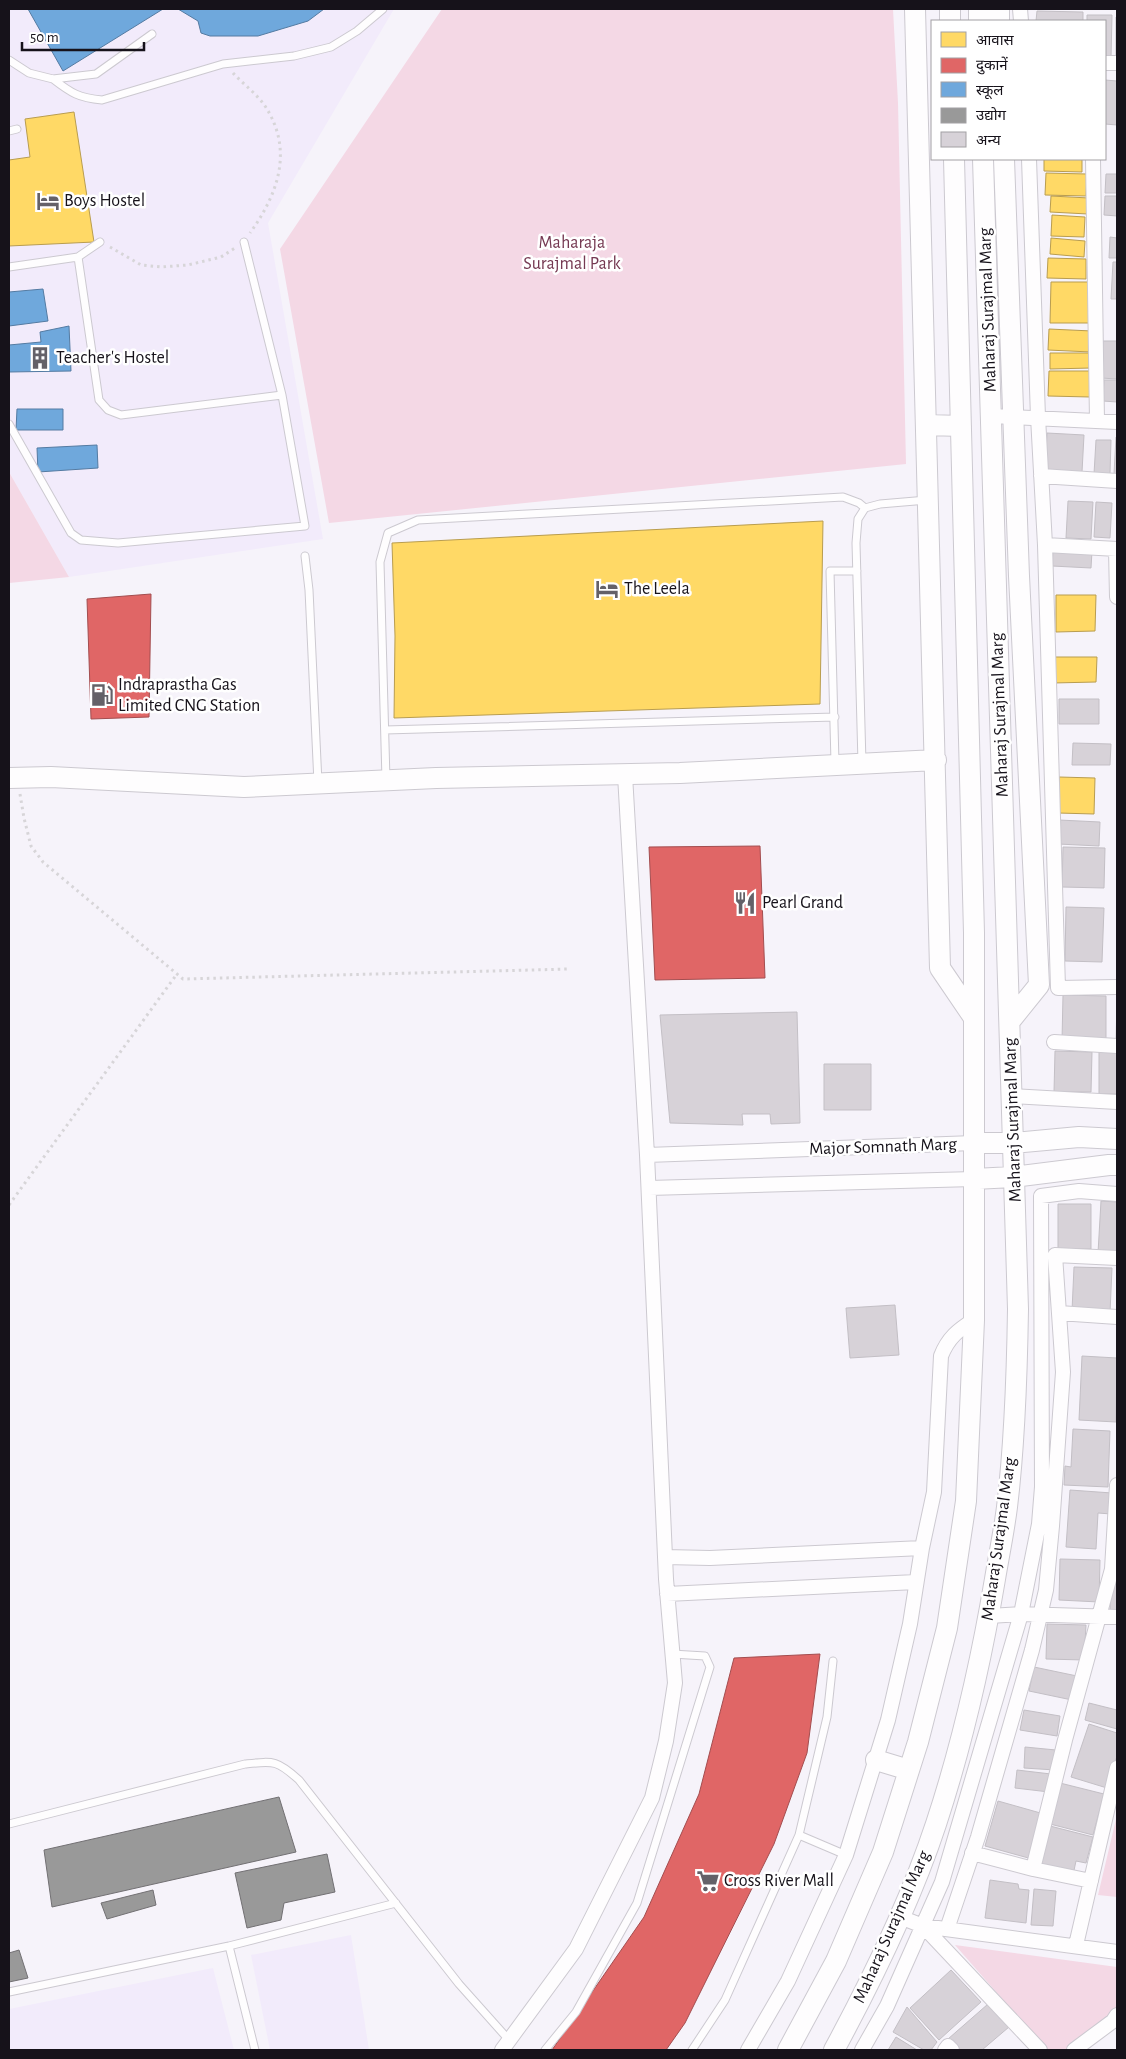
<svg xmlns="http://www.w3.org/2000/svg" width="1126" height="2059" font-family="'Alegreya Sans','Noto Sans Devanagari',sans-serif">
<rect width="100%" height="100%" fill="#f6f3fa"/>
<path fill="#f2ebfb" d="M9,9H394L268,223L323,539L69,577L9,472Z
M351,1935L369,2050H270L251,1955Z
M213,1968L234,2050H9V2009Z"/>
<path fill="#f4d8e5" d="M442,9H893L898,103L906,464L329,523L280,249Z
M9,472L69,577L9,583Z
M1117,1815V1897L1098,1895Z
M955,1945L1117,1967V2018L1079,2050H1047Z"/>
<path fill="#ffd966" stroke="#b99d4f" d="M74,112L94,242L9,246V160L30,157L25,119Z
M1044,159H1082V172L1044,171Z
M1046,173L1087,174L1086,196L1045,195Z
M1051,196L1089,198L1088,214L1050,212Z
M1052,215L1085,217L1084,237L1051,236Z
M1051,238L1085,241L1084,257L1050,254Z
M1048,258L1086,259V279L1047,278Z
M1051,282H1091L1090,323H1050Z
M1049,329L1092,331L1091,352L1048,350Z
M1050,353H1091V368L1050,369Z
M1049,371H1090V397L1048,396Z
M823,521L820,704L394,718L395,636L392,543Z
M1056,595H1096L1095,631L1056,632Z
M1055,657H1097L1096,682L1053,683Z
M1059,777L1095,778L1094,814L1058,813Z"/>
<path fill="#e06666" stroke="#a34d4f" d="M151,594L149,717L91,719L87,599Z
M760,846L765,978L655,980L649,847Z
M820,1654L807,1753L774,1844L685,2023L666,2050H552L644,1917L699,1794L734,1658Z"/>
<path fill="#6fa8dc" stroke="#547ba2" d="M28,9H163L63,71Z
M178,9H324L308,21L258,36H210L201,33L198,21Z
M43,289L48,321L9,326V292Z
M69,326L71,371L9,372V345L41,342L40,332Z
M17,409H63V430H16Z
M97,445L98,468L38,472L37,448Z"/>
<path fill="#999" stroke="#727073" d="M279,1797L296,1852L52,1907L44,1850Z
M327,1854L335,1892L284,1903L281,1920L247,1928L235,1873Z
M153,1890L156,1905L107,1919L101,1903Z
M19,1950L28,1978L9,1982V1953Z"/>
<path fill="#d7d2d8" stroke="#c3bfc5" d="M1037,11L1083,12V21H1036Z
M1087,15H1112L1111,58H1105V21H1087Z
M1116,17H1117V61H1116Z
M1105,80L1117,81V125L1105,124Z
M1106,174H1117V193H1105Z
M1105,196H1117V216L1104,215Z
M1110,237L1117,238V258H1109Z
M1113,262H1117V299H1111Z
M1103,341H1117V379L1101,378Z
M1104,380H1117V402L1103,401Z
M1047,433L1084,435L1082,472L1045,470Z
M1116,437L1117,438V474H1114Z
M1096,440H1111L1110,474H1094Z
M1068,501L1093,502L1091,539L1066,538Z
M1096,502L1112,503L1110,538L1094,537Z
M1053,549L1092,551L1091,568L1052,566Z
M1059,699H1099V724H1059Z
M1073,743L1111,744L1110,765H1072Z
M1059,820L1100,822L1099,846L1058,844Z
M1063,847L1105,848L1104,888L1062,887Z
M1066,907L1104,908L1102,962L1065,961Z
M1063,995L1106,996V1041H1062Z
M1117,999V1043H1116Z
M797,1012L800,1123L771,1124L770,1114H742L743,1125L670,1123L660,1015Z
M1099,1050H1117V1094H1099Z
M1055,1051L1092,1052L1091,1092H1054Z
M824,1064H871V1110H824Z
M1101,1201L1117,1202V1254L1098,1253Z
M1058,1204H1091V1249H1058Z
M1074,1267L1112,1268L1110,1313L1072,1311Z
M895,1305L899,1355L850,1358L846,1308Z
M1082,1356L1117,1358L1116,1422L1079,1420Z
M1073,1429L1110,1431L1108,1487L1064,1485L1065,1466L1071,1467Z
M1070,1490L1112,1493L1111,1514L1098,1513L1096,1549L1066,1547Z
M1060,1559L1100,1560L1099,1602L1059,1600Z
M1112,1575H1117V1611L1110,1610Z
M1047,1624L1086,1625L1084,1660L1046,1659Z
M1034,1667L1077,1676L1072,1700L1029,1691Z
M1089,1703L1117,1710V1729L1085,1720Z
M1024,1710L1060,1716L1057,1736L1020,1730Z
M1089,1724L1117,1733V1756L1107,1788L1071,1777Z
M1025,1747L1056,1750L1055,1770L1024,1768Z
M1017,1770L1051,1774L1049,1792L1015,1788Z
M1060,1783L1104,1794L1093,1835L1050,1824Z
M998,1801L1044,1814L1032,1859L985,1846Z
M1050,1826L1093,1837L1086,1863L1076,1861L1073,1875L1040,1867Z
M990,1880L1018,1884L1019,1889L1029,1890L1026,1923L985,1918Z
M1034,1889L1056,1891L1053,1926L1031,1925Z
M951,1970L981,2002L939,2040L910,2008Z
M988,2004L1009,2027L982,2050H957L948,2039Z
M907,2007L937,2042L931,2050H924L893,2032Z
M896,2037L917,2050H888Z"/>
<g fill="none" stroke-linecap="round" stroke-linejoin="round">
<defs>
<path id="lane" d="M9,60L29,73L53,79L96,74L152,34
M53,79C71,93 79,98 102,100L223,64L294,56L331,47L357,31L383,9
M9,131L17,129
M78,257L99,400L108,410L121,415L282,395
M9,267L78,257L100,242
M9,424L71,533L81,540L118,543L305,526L282,395L244,242
M305,556L309,590L318,783
M385,730L835,717
M835,763L830,571H857
M862,763L856,543L858,519L865,508L880,504L927,500
M386,780L380,562L388,533L418,520L843,497L859,503L865,508
M833,1661L827,1717L799,1835L846,1855
M9,1824L245,1764C274,1761 277,1760 299,1780L459,1984L509,2040
M229,1946L255,2050
M9,1992L229,1946L396,1903
M545,2050L576,2012L637,1903L710,1667L705,1656L672,1654
M692,2050L725,2000L799,1835"/>
<path id="street" d="M1020,9L1021,21
M1105,63H1117
M1029,159L1038,417L1045,545L1058,988L1117,987
M1093,159L1097,421
M991,416L1117,422
M1041,476L1117,481
M1045,545L1117,549
M1116,549L1117,597
M1054,1042L1117,1046
M1012,1096L1117,1102
M647,1155L974,1143
M649,1188L974,1179
M1059,1313L1117,1317
M665,1557L710,1558L922,1548
M667,1594L916,1582
M989,1616L1021,1614L1117,1617
M972,1853L1033,1869L1091,1881
M1033,1869L1065,1740L1112,1569L1117,1485
M900,1917L923,1926L1117,1952
M923,1926L1040,2050
M947,1929L978,1837L1032,1650L1046,1590L1052,1526L1063,1372L1055,1255L1117,1258
M1076,1945L1117,1768
M502,2050L576,1949L652,1798L666,1741L675,1683L666,1579L647,1155L625,775
M748,2050L788,1981L846,1855L888,1720L910,1624L922,1548L934,1492L941,1356C948,1338 958,1330 974,1320
M862,2050L887,2006L942,1882L1021,1614L1039,1524L1042,1487L1041,1196L1079,1191L1117,1194
M945,2050L948,2046L952,2050
M1074,2050L1113,2021L1117,2015"/>
<path id="secondary" d="M915,9L940,968L974,1018
M950,9V21
M979,9V21
M999,9V21
M1004,159L1019,576L1039,985L1010,1021
M927,425L961,426
M9,778L51,777L244,787L436,778L680,773L936,760
M974,1143H1014L1079,1137L1117,1139
M974,1179L1013,1177L1109,1165H1117
M876,1760L909,1770
M788,2050L836,1961L883,1852L918,1742L947,1628L966,1501L974,1320V933L954,159
M834,2050C873,1978 910,1903 936,1824C962,1745 981,1662 995,1579C999,1555 1004,1531 1007,1507C1015,1441 1017,1375 1018,1309L983,159"/>
</defs>
<use href="#lane" stroke="#ccc9d0" stroke-width="9"/>
<use href="#street" stroke="#ccc9d0" stroke-width="16"/>
<use href="#secondary" stroke="#ccc9d0" stroke-width="22"/>
<path stroke="#d7d5d8" stroke-width="3" stroke-dasharray="2.5 4" stroke-linecap="butt" d="M233,73C243,84 257,94 265,106C294,150 278,194 250,233
M110,247L141,265L161,267L188,265L221,257L235,248
M20,794L24,818L31,846L43,862L183,979L569,969
M9,1205L177,974"/>
<use href="#lane" stroke="#fefdfe" stroke-width="7"/>
<use href="#street" stroke="#fefdfe" stroke-width="14"/>
<use href="#secondary" stroke="#fefdfe" stroke-width="20"/>
</g>
<defs>
<symbol id="hotel-bare" viewBox="-9 -9 18 18"><path d="M-6-4.5h1.5V1H6V5H4.5V3h-9V5H-6ZM-4 0a1.8 1.8 0 1 1 3.6 0ZM.5 0V-2.5h3Q6-2.5 6 0Z" fill="#646168" stroke="#fff" stroke-width="2.5" paint-order="stroke"/></symbol>
<symbol id="building-bare" viewBox="-9 -9 18 18"><path d="M-4-6H4V6H1V3H-1V6H-4ZM-2.5-4.3h1.7v1.8h-1.7ZM.8-4.3h1.7v1.8H.8ZM-2.5-1h1.7V.8h-1.7ZM.8-1h1.7V.8H.8Z" fill="#646168" stroke="#fff" stroke-width="2.5" paint-order="stroke"/></symbol>
<symbol id="fuel-bare" viewBox="-9 -9 18 18"><path d="M-5.5-6h7V0h2V4h1.3V-2.5L3-4.5l.8-.8L6-3V5H2.5V1h-1V6h-7ZM-4.2-4.7v3.2H.2V-4.7Z" fill="#646168" stroke="#fff" stroke-width="2.5" paint-order="stroke"/></symbol>
<symbol id="restaurant-bare" viewBox="-9 -9 18 18"><path d="M-5-6h1v4h1v-4h1v4h1v-4h1v5L-1.5 .5V6h-2V.5L-5-1ZM5-6V6H3V1.5H1.5Q1.5-4 5-6Z" fill="#646168" stroke="#fff" stroke-width="2.5" paint-order="stroke"/></symbol>
<symbol id="supermarket-bare" viewBox="-9 -9 18 18"><path d="M-6-5.5h2.5l.6 2H6L4.5 2H-2.5L-4.4-4H-6ZM-1.5 3.2a1.3 1.3 0 1 0 .1 0ZM3 3.2a1.3 1.3 0 1 0 .1 0Z" fill="#646168" stroke="#fff" stroke-width="2.5" paint-order="stroke"/></symbol>
</defs>
<g fill-rule="evenodd">
<use href="#hotel-bare" x="32" y="185" width="32" height="32"/>
<use href="#building-bare" x="24" y="342" width="32" height="32"/>
<use href="#hotel-bare" x="591" y="573" width="32" height="32"/>
<use href="#fuel-bare" x="86" y="679" width="32" height="32"/>
<use href="#restaurant-bare" x="729" y="887" width="32" height="32"/>
<use href="#supermarket-bare" x="692" y="1865" width="32" height="32"/>
</g>
<g text-anchor="middle" dominant-baseline="central" stroke-width="5" stroke-linejoin="round" paint-order="stroke">
<g font-size="18" fill="#16121a" stroke="#fff" text-anchor="start">
<text x="64" y="201">Boys Hostel</text>
<text x="56" y="358">Teacher's Hostel</text>
<text x="624" y="589">The Leela</text>
<text x="118" y="685">Indraprastha Gas<tspan x="118" dy="21">Limited CNG Station</tspan></text>
<text x="762" y="903">Pearl Grand</text>
<text x="724" y="1881">Cross River Mall</text>
</g>
<g font-size="18" fill="#753952" stroke="#fff">
<text x="572" y="243">Maharaja<tspan x="572" dy="21">Surajmal Park</tspan></text>
</g>
<g font-size="18" fill="#16121a" stroke="#fff">
<text transform="translate(988 310) rotate(-92)">Maharaj Surajmal Marg</text>
<text transform="translate(1000 715) rotate(-92)">Maharaj Surajmal Marg</text>
<text transform="translate(1013 1120) rotate(-92)">Maharaj Surajmal Marg</text>
<text transform="translate(883 1147) rotate(-2)">Major Somnath Marg</text>
<text transform="translate(999 1539) rotate(-82)">Maharaj Surajmal Marg</text>
<text transform="translate(892 1927) rotate(-66)">Maharaj Surajmal Marg</text>
</g>
</g>
<rect width="1126" height="2059" fill="none" stroke="#16121a" stroke-width="20"/>
<rect x="931" y="20" width="175" height="140" fill="#ffffff" stroke="#a2a0a3"/>
<rect x="941" y="32" width="25" height="15" fill="#ffd966" stroke="#a2a0a3"/>
<text x="976" y="45" font-size="15" fill="#16121a">आवास</text>
<rect x="941" y="58" width="25" height="15" fill="#e06666" stroke="#a2a0a3"/>
<text x="976" y="70" font-size="15" fill="#16121a">दुकानें</text>
<rect x="941" y="82" width="25" height="15" fill="#6fa8dc" stroke="#a2a0a3"/>
<text x="976" y="95" font-size="15" fill="#16121a">स्कूल</text>
<rect x="941" y="108" width="25" height="15" fill="#999999" stroke="#a2a0a3"/>
<text x="976" y="120" font-size="15" fill="#16121a">उद्योग</text>
<rect x="941" y="132" width="25" height="15" fill="#d7d2d8" stroke="#a2a0a3"/>
<text x="976" y="145" font-size="15" fill="#16121a">अन्य</text>
<path d="M22 42v8h122v-8" fill="none" stroke="#16121a" stroke-width="2.5"/>
<text x="30" y="42" font-size="15" fill="#16121a" stroke="#ffffff" stroke-width="4" paint-order="stroke">50 m</text>
</svg>
